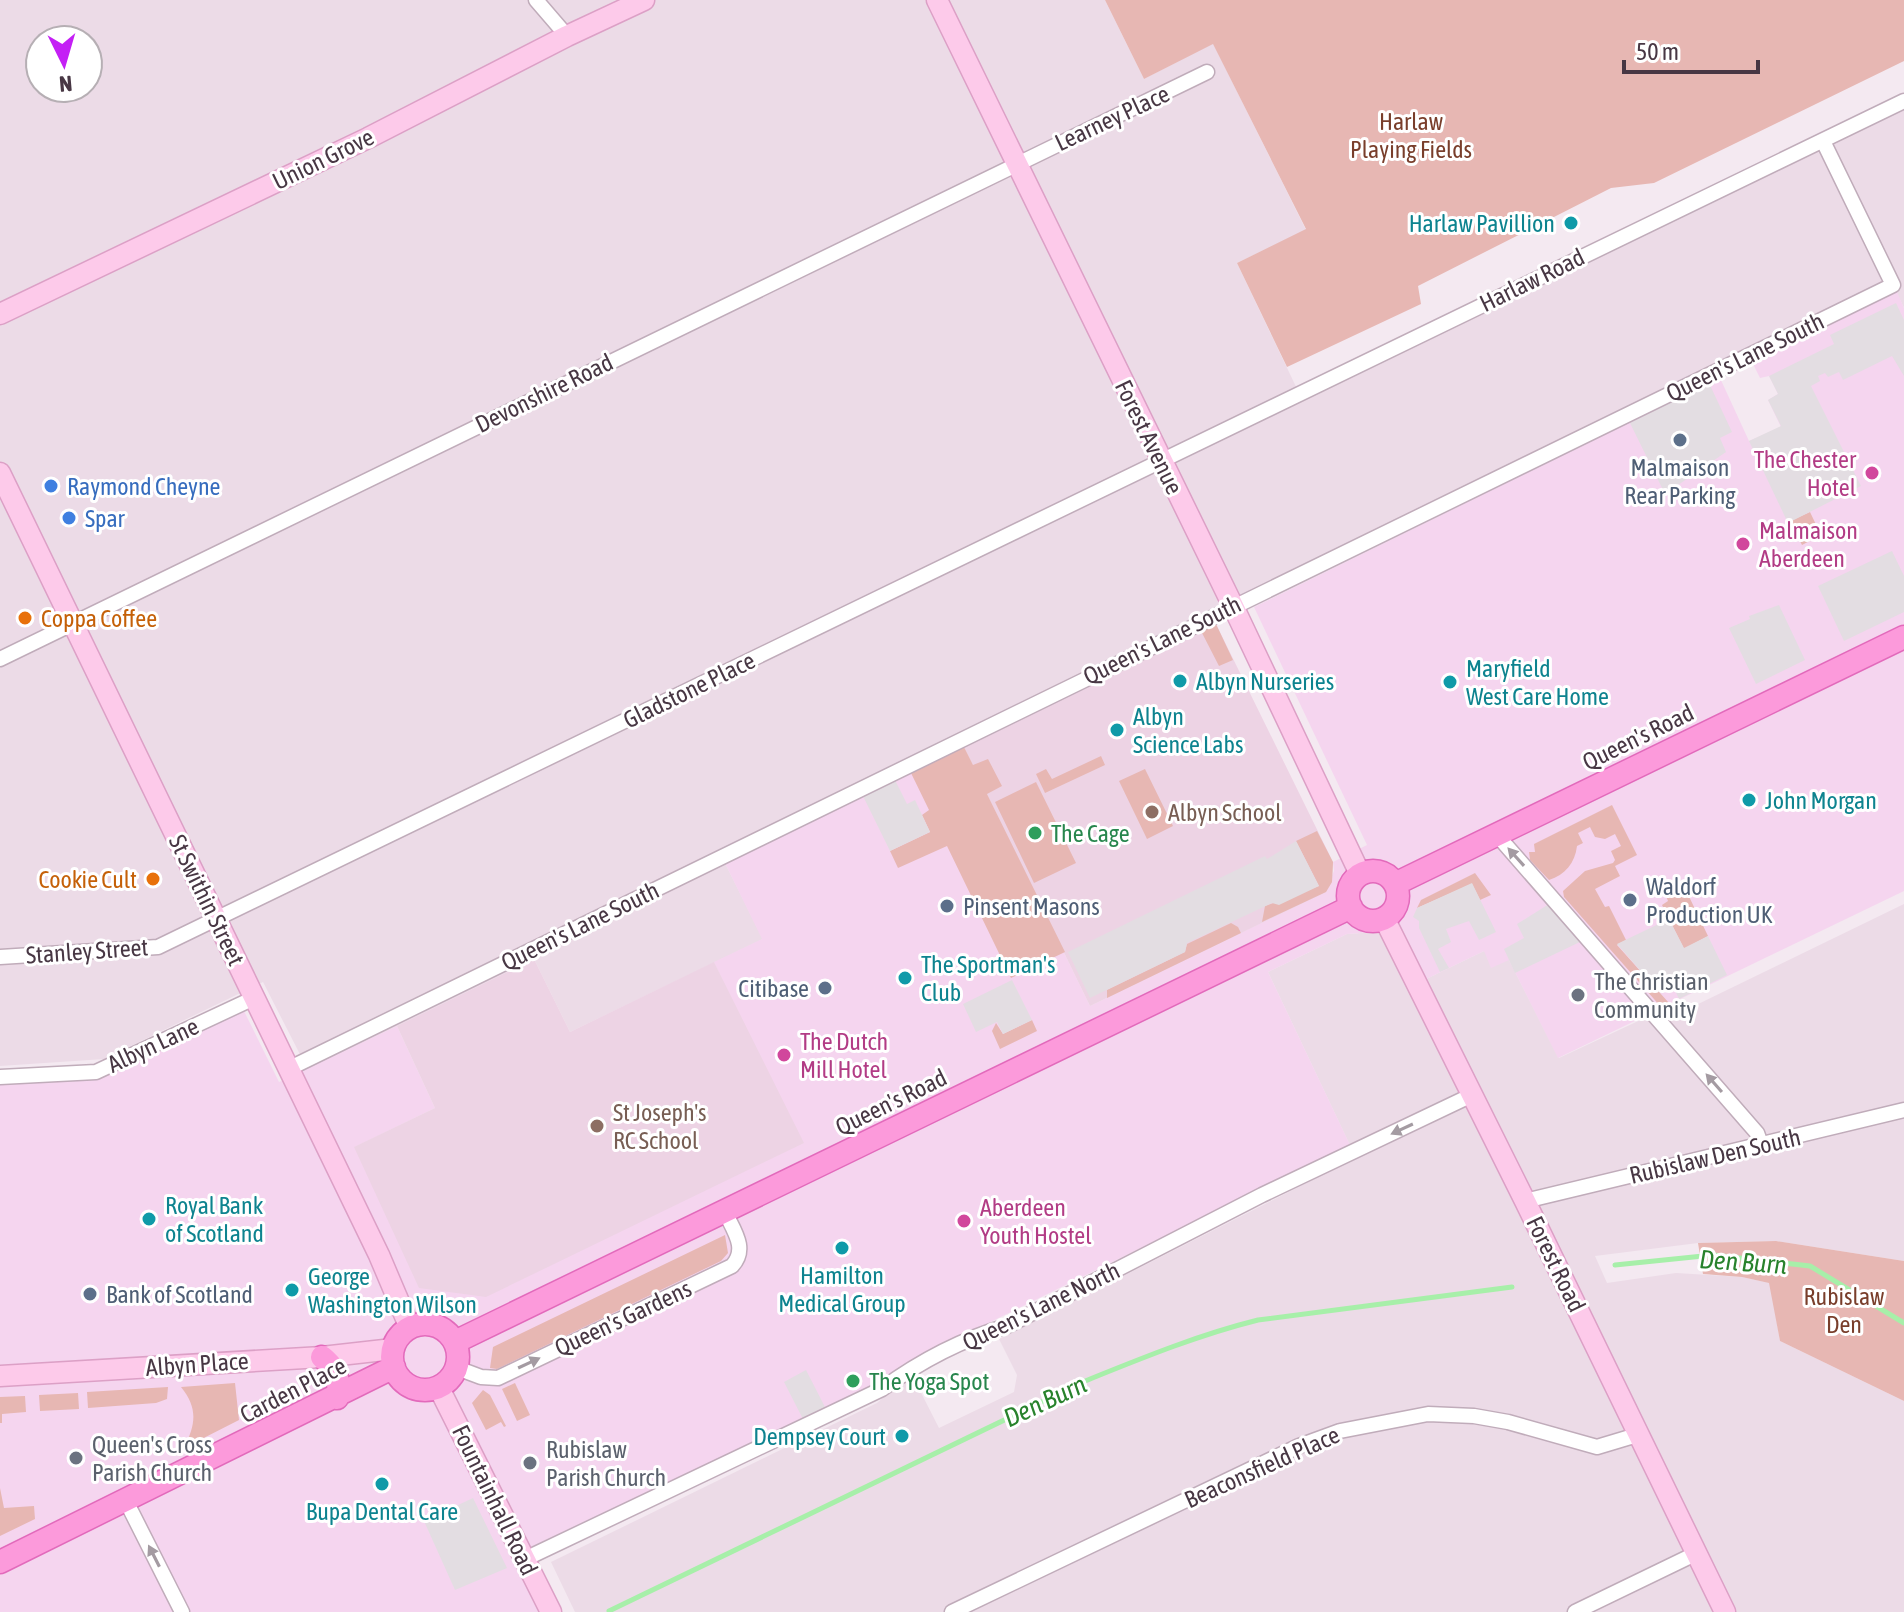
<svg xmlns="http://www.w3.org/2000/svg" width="1904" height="1612" font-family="'Asap Condensed',sans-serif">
<rect width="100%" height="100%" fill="#f4e9f1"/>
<path fill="#ecdbe7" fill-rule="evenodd" d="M0,0H1105L1144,79L1213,43L1306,230L1237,263L1299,393L1904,101V308L1893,285L1233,606L1215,624L725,863L763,939L570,1032L534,959L308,1070L263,982L104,1059L0,1066ZM40,40H88V88H40Z
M1904,904V1261L1776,1241L1698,1243L1595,1256L1607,1283L1676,1273L1742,1277L1770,1283L1780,1341L1904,1401V1612H575L551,1562L877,1403L911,1373L939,1428L1014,1392L1017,1375L999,1339L1356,1158L1268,972L1347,934L1391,931L1418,983L1484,951L1509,960L1559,1058L1649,1016L1657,1024Z"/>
<path fill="#f5d5ef" d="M1897,292L1904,308V891L1558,1058L1509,960L1491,968L1484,951L1418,983L1391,931L1347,934L1268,972L1350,1145L901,1366L878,1384L512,1556L539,1612H0V1084L102,1078L243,1009L279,1082L397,1026L435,1108L355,1147L740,1018L714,962L762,939L725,863L964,747L1090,1006L1325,892L1334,871L1333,862L1367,845L1254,607L1720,378L1749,441L1781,427L1768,400L1778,394L1769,376L1760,378L1752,362Z"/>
<path fill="#edd3e4" d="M1216,624L1333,862L1332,882L1326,892L1090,1006L964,747Z
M534,959L570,1032L714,962L804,1143L486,1297L419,1288L354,1147L435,1108L397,1026Z"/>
<path fill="#e7b7b3" d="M1105,0H1904V61L1654,183L1611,188L1418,286L1421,304L1287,367L1237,263L1306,229L1213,44L1144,79Z
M1810,512L1821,535L1802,545L1790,521Z
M1216,624L1233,660L1219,666L1201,631Z
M964,747L973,765L988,759L1002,786L987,794L1065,952L1011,978L947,846L898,868L890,851L930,832L922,815L929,810L911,773Z
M1101,756L1105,765L1045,793L1036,774L1046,769L1052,779Z
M1145,769L1173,826L1147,839L1119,781Z
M1036,782L1076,863L1034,883L995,802Z
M1612,805L1637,855L1615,866L1620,876L1595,889L1605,907L1609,906L1626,940L1617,945L1669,1003L1661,1007L1564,897L1563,891L1585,871L1613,863L1615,860L1611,851L1621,846L1615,834L1605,839L1595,837L1590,827L1578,833L1583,843L1577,846C1575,863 1565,875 1549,880L1530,860L1529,852H1535L1534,844Z
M1317,831L1333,862L1332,882L1326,892L1262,922L1265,906L1319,886L1296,841Z
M1475,873L1491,895L1480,900L1472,884L1417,908L1421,900Z
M1682,882L1708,936L1684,949L1662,905L1668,901L1664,891Z
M1231,923L1238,927L1241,933L1107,998V990L1185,952L1187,944Z
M1032,1020L1037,1031L1000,1049L992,1031L996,1023L1003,1034Z
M725,1235L728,1253L721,1261L497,1369L490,1368L493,1347Z
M1776,1241L1904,1261V1401L1780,1341L1769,1283L1742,1277L1703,1274L1698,1243Z
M235,1383L239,1420L184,1448C196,1424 198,1408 181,1387Z
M515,1383L530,1415L517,1421L502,1389Z
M168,1387L167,1399L156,1403L88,1408L87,1392Z
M483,1390L490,1395L506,1426L504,1427L501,1422L486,1430L472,1403Z
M78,1393L79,1409L40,1411L39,1395Z
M25,1396L26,1412L2,1414V1423H0V1397Z
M0,1488L4,1508L34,1506L35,1519L0,1536Z"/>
<path fill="#e3dde2" d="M1896,303L1904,320V376L1892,356L1843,380L1839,372L1828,377L1825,373L1818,376L1820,381L1811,386L1861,486L1788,523L1749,441L1781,426L1768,400L1778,394L1769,376L1834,344L1830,335Z
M1709,383L1732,432L1720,438L1726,452L1665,494L1630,423Z
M1892,551L1904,576V612L1844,641L1818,586Z
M1779,605L1805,660L1756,684L1729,628L1750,619L1749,616Z
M895,780L907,804L915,800L930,832L890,851L863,796Z
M1296,841L1319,886L1279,905L1272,903L1187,943L1185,952L1090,998L1068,952L1265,856L1267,859Z
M1472,883L1496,932L1479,940L1469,921L1446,929L1451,942L1438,949L1449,968L1440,972L1419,928V921L1413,917L1417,908Z
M1549,904L1582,941L1515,973L1504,949L1524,938L1517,924Z
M1669,919L1684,948L1708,936L1727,975L1679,999L1673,986L1659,992L1617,944Z
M1012,980L1032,1020L1003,1034L997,1022L976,1032L963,1004Z
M806,1370L826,1409L804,1421L784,1382Z
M473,1498L507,1568L455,1590L424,1521Z"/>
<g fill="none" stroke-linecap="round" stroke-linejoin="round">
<path stroke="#a7efa9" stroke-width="5" d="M1615,1265L1713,1255L1810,1266L1904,1323
M609,1611L1085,1381C1142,1358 1198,1335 1258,1320L1512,1287"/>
<defs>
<path id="street" d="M536,0L567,36
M0,659L1207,72
M1497,835L1757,1133L1761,1144
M0,957L158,947L1904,101
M288,1069L1893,285L1823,141
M0,1077L96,1072L254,998
M1525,1201L1904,1110
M457,1368L481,1377L498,1378L732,1266C748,1249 734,1231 725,1212
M126,1501L182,1612
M525,1559L882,1389C919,1362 963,1339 1007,1326L1262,1195L1472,1095
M952,1612L1299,1446L1340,1431L1428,1414L1474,1416L1508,1422L1597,1447L1637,1435
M1575,1612L1697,1553"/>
<path id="secondary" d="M937,0L1233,606L1360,874
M0,314L368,138L567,36L644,0
M0,473L379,1255L410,1328
M1384,918L1525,1201L1725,1612
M0,1376L322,1357L393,1349
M439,1388L551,1612"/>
<path id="primary" d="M1348 896a25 25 0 1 1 50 0a25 25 0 1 1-50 0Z
M1395,884L1904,637
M392 1357a33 33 0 1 1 66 0a33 33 0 1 1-66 0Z
M455,1342L1351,907
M322,1357C336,1368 341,1381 337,1398
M0,1562L394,1367"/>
</defs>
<use href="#street" stroke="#c0acba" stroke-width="17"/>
<use href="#secondary" stroke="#dca0c6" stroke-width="23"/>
<use href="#primary" stroke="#e26abb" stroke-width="25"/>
<use href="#street" stroke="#fff" stroke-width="14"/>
<use href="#secondary" stroke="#fdcaea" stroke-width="20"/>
<use href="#primary" stroke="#fc9adb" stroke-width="22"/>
</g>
<defs><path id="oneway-solid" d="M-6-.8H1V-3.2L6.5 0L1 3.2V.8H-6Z" transform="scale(2)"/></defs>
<g fill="#a49ba2">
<use href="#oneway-solid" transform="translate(1516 857) rotate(-132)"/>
<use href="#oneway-solid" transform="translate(1714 1083) rotate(-131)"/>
<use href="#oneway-solid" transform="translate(1402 1129) rotate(155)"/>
<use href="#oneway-solid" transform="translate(529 1363) rotate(-25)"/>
<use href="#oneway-solid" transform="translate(154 1556) rotate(-117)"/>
</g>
<g fill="#0f9aa8" stroke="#fff" stroke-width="3">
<circle cx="1571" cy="223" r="8"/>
<circle cx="1180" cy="681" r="8"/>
<circle cx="1450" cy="682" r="8"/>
<circle cx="1117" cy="730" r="8"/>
<circle cx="1749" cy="800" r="8"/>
<circle cx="905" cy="978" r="8"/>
<circle cx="149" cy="1219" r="8"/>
<circle cx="842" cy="1248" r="8"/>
<circle cx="292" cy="1290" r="8"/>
<circle cx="902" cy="1436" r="8"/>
<circle cx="382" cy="1484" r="8"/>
</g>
<g fill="#5c6f8a" stroke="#fff" stroke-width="3">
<circle cx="1680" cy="440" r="8"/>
<circle cx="1630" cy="900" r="8"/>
<circle cx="947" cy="906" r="8"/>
<circle cx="825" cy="988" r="8"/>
<circle cx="90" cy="1294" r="8"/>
</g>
<g fill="#d1479c" stroke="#fff" stroke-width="3">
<circle cx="1872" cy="473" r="8"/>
<circle cx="1743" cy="544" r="8"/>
<circle cx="784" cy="1055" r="8"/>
<circle cx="964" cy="1221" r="8"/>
</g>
<g fill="#3f7fe0" stroke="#fff" stroke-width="3">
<circle cx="51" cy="486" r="8"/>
<circle cx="69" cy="518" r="8"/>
</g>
<g fill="#e8710a" stroke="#fff" stroke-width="3">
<circle cx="25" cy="618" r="8"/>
<circle cx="153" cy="879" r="8"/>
</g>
<g fill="#8d6e63" stroke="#fff" stroke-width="3">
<circle cx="1152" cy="812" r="8"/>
<circle cx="597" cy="1126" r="8"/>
</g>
<g fill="#2e9e5b" stroke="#fff" stroke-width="3">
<circle cx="1035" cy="833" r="8"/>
<circle cx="853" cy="1381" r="8"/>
</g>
<g fill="#6b7280" stroke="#fff" stroke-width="3">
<circle cx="1578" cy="995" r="8"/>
<circle cx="76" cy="1458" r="8"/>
<circle cx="530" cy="1463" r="8"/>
</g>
<g text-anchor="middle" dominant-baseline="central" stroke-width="6" stroke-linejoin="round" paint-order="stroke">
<g font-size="24" fill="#483744" stroke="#fff">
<text transform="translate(1112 118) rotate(-25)">Learney Place</text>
<text transform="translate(323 159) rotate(-26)">Union Grove</text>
<text transform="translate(1532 280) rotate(-26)">Harlaw Road</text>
<text transform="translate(1745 357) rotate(-26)">Queen's Lane South</text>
<text transform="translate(544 393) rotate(-26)">Devonshire Road</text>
<text transform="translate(1149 437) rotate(64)">Forest Avenue</text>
<text transform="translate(1162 640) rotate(-26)">Queen's Lane South</text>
<text transform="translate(689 690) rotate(-26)">Gladstone Place</text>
<text transform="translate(1638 737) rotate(-26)">Queen's Road</text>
<text transform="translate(207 900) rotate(64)">St Swithin Street</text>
<text transform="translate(580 926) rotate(-26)">Queen's Lane South</text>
<text transform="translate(87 951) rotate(-4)">Stanley Street</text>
<text transform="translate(153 1045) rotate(-25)">Albyn Lane</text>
<text transform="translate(891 1102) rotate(-26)">Queen's Road</text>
<text transform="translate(1715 1156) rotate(-13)">Rubislaw Den South</text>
<text transform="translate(1556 1264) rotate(64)">Forest Road</text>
<text transform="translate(1041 1306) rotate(-26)">Queen's Lane North</text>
<text transform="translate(623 1318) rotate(-25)">Queen's Gardens</text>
<text transform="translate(197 1364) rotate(-4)">Albyn Place</text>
<text transform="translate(293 1390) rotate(-27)">Carden Place</text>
<text transform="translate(1262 1467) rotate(-24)">Beaconsfield Place</text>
<text transform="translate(495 1500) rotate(64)">Fountainhall Road</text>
</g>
<g font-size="24" fill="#793e2b" stroke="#fff">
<text x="1411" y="121">Harlaw<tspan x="1411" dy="28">Playing Fields</tspan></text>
<text x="1844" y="1296">Rubislaw<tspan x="1844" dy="28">Den</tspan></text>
</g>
<g font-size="24" fill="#0d838f" stroke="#fff" text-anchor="start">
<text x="1555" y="223" text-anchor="end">Harlaw Pavillion</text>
<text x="1466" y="668">Maryfield<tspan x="1466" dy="28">West Care Home</tspan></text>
<text x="1196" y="681">Albyn Nurseries</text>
<text x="1133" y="716">Albyn<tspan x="1133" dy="28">Science Labs</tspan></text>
<text x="1765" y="800">John Morgan</text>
<text x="921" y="964">The Sportman's<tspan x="921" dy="28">Club</tspan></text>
<text x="165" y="1205">Royal Bank<tspan x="165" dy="28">of Scotland</tspan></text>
<text x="842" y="1275" text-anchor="middle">Hamilton<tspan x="842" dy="28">Medical Group</tspan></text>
<text x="308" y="1276">George<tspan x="308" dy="28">Washington Wilson</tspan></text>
<text x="886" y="1436" text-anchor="end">Dempsey Court</text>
<text x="382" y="1511" text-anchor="middle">Bupa Dental Care</text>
</g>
<g font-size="24" fill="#b23c85" stroke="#fff" text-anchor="start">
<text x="1856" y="459" text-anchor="end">The Chester<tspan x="1856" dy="28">Hotel</tspan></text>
<text x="1759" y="530">Malmaison<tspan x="1759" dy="28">Aberdeen</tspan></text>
<text x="800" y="1041">The Dutch<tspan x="800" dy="28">Mill Hotel</tspan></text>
<text x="980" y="1207">Aberdeen<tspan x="980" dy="28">Youth Hostel</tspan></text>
</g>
<g font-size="24" fill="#4e5e75" stroke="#fff" text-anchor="start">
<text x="1680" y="467" text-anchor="middle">Malmaison<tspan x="1680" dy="28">Rear Parking</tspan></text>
<text x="1646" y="886">Waldorf<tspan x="1646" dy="28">Production UK</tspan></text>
<text x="963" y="906">Pinsent Masons</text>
<text x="809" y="988" text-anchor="end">Citibase</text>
<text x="106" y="1294">Bank of Scotland</text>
</g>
<g font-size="24" fill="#366cbe" stroke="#fff" text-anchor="start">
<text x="67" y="486">Raymond Cheyne</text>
<text x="85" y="518">Spar</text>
</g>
<g font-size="24" fill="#c56008" stroke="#fff" text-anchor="start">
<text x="41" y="618">Coppa Coffee</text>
<text x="137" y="879" text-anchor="end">Cookie Cult</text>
</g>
<g font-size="24" fill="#785e54" stroke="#fff" text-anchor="start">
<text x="1168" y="812">Albyn School</text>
<text x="613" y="1112">St Joseph's<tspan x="613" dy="28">RC School</tspan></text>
</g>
<g font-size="24" fill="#27864d" stroke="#fff" text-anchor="start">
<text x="1051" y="833">The Cage</text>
<text x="869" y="1381">The Yoga Spot</text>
</g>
<g font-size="24" fill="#5b616d" stroke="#fff" text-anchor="start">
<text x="1594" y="981">The Christian<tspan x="1594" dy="28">Community</tspan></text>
<text x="92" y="1444">Queen's Cross<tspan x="92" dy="28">Parish Church</tspan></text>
<text x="546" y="1449">Rubislaw<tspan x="546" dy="28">Parish Church</tspan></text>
</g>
<g font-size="26" font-style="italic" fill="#28822c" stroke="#fff">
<text transform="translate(1743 1262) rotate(4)">Den Burn</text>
<text transform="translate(1045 1401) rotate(-25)">Den Burn</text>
</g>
</g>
<g transform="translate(64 64) rotate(175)"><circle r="38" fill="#ffffff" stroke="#b6afb4" stroke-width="2"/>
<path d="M0-6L14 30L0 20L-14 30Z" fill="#c41ff5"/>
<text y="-12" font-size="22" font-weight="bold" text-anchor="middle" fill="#483744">N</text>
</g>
<path d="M1624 60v12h134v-12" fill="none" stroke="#483744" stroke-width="4"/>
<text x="1636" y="60" font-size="24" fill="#483744" stroke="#ffffff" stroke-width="6" paint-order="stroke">50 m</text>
</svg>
